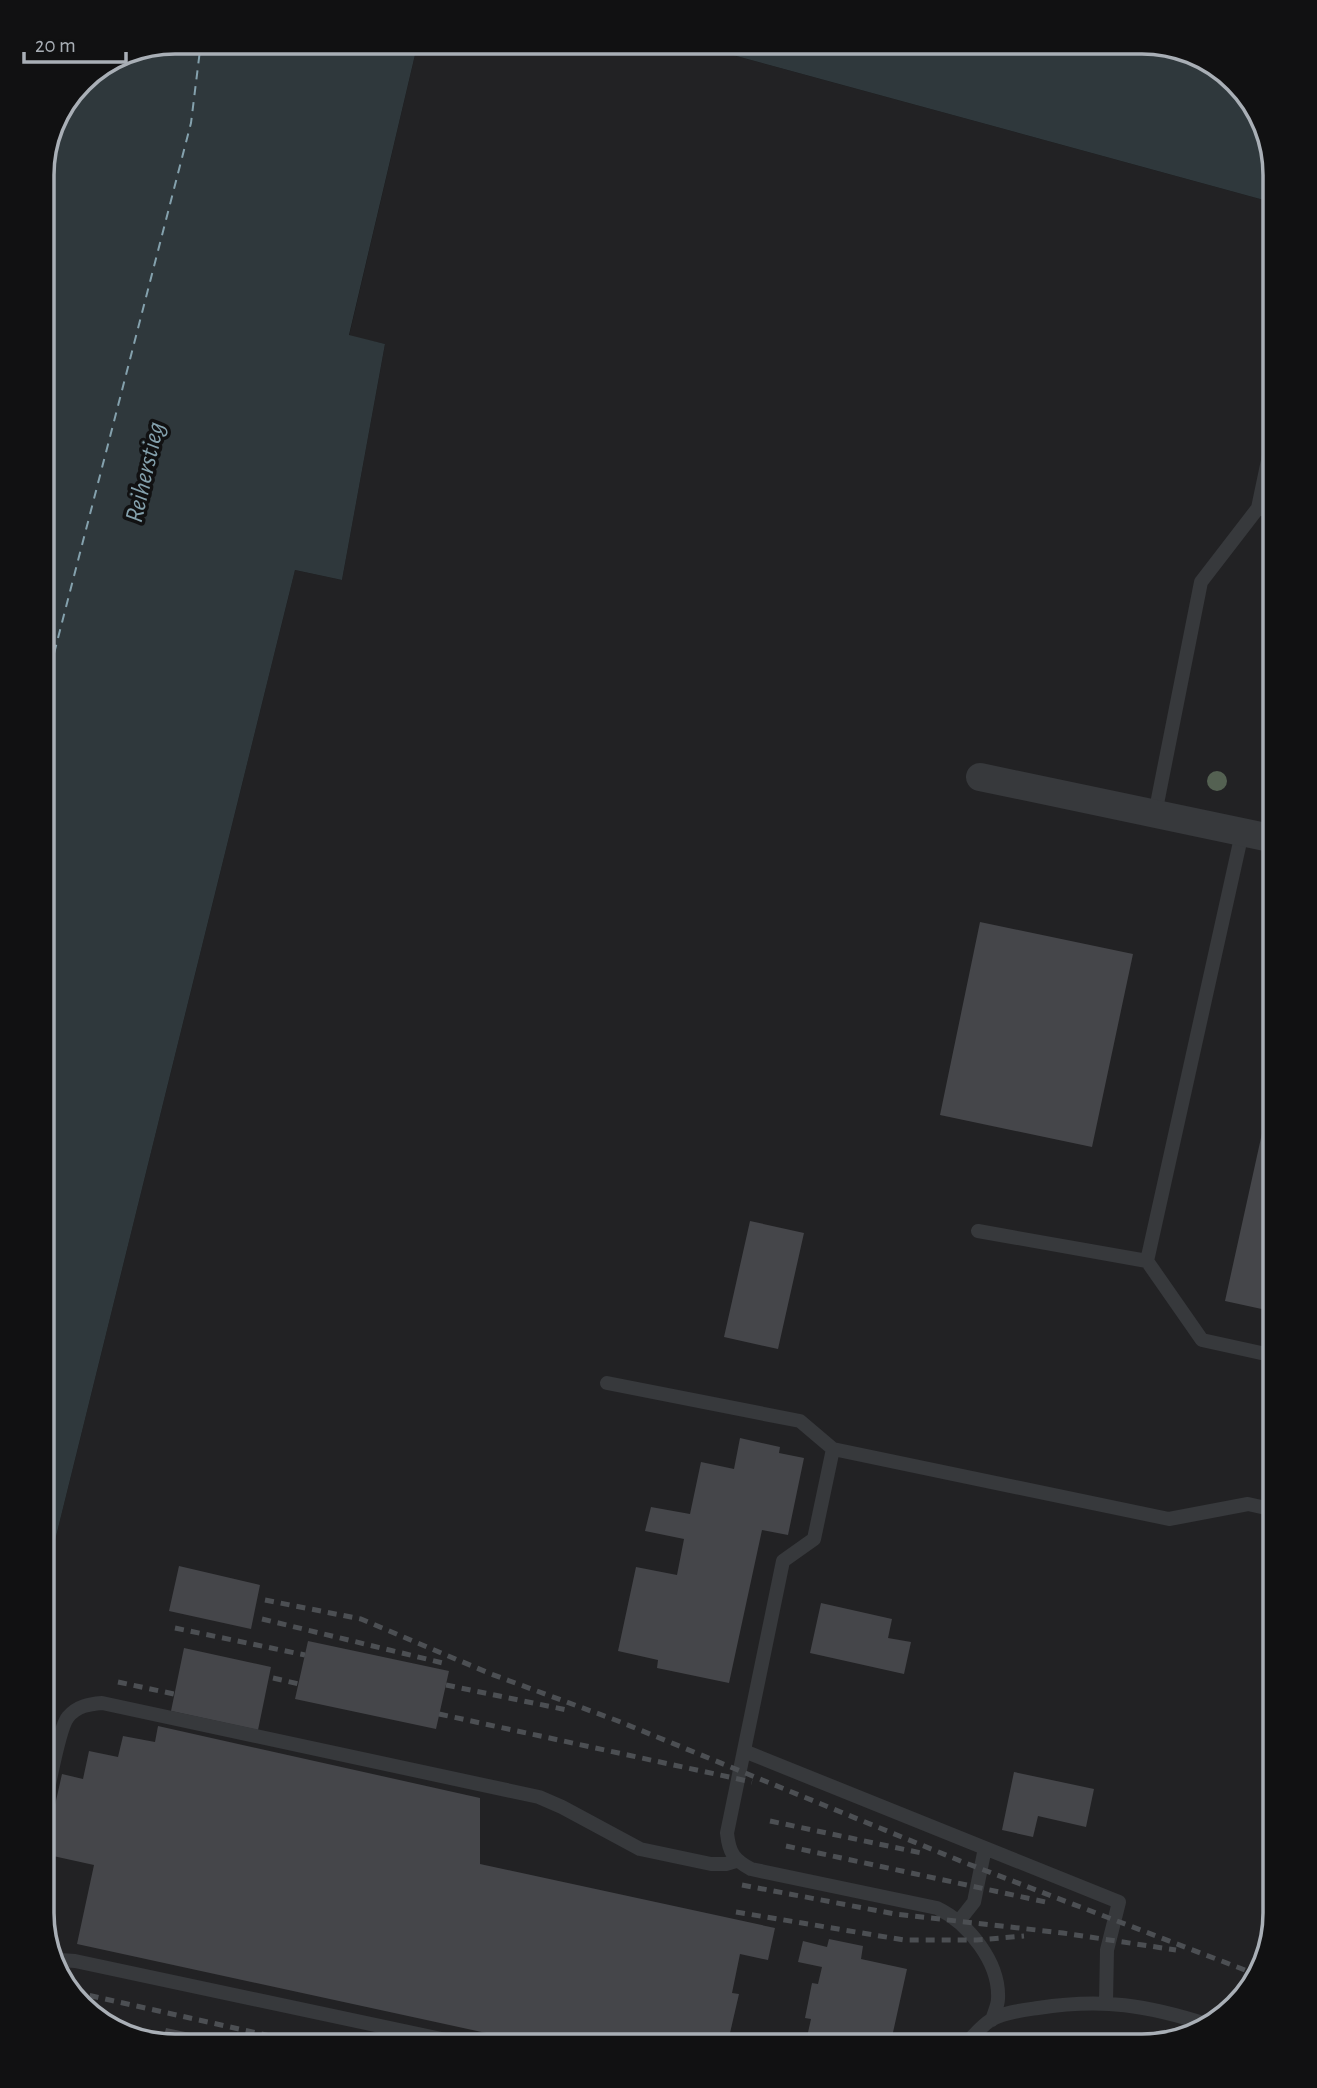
<svg xmlns="http://www.w3.org/2000/svg" width="1317" height="2088" font-family="'Alegreya Sans',sans-serif">
<rect width="100%" height="100%" fill="#161617"/>
<path fill="#222224" d="M418,42H685L1275,203V1913L1257,1980L1201,2032L1142,2046H167L101,2024L56,1972L42,1913V1593L295,570L342,580L385,344L349,336Z"/>
<path fill="#2f383c" d="M175,42H418L349,335L385,344L342,580L295,570L42,1593V167L81,81L125,52Z
M685,42H1151L1216,65L1261,116L1275,175V203Z"/>
<g fill="none" stroke-linecap="round" stroke-linejoin="round">
<path stroke="#84a1ad" stroke-width="2" stroke-dasharray="9 7" stroke-linecap="butt" d="M42,700L191,123L201,42"/>
</g>
<path fill="#45464a" d="M980,922L1133,954L1092,1147L940,1115Z
M1274,1079H1275V1312L1225,1301Z
M750,1221L804,1233L778,1349L724,1337Z
M740,1438L780,1447L779,1453L804,1458L788,1535L762,1530L729,1683L657,1668L658,1660L618,1651L636,1567L677,1575L684,1539L645,1531L651,1507L690,1514L701,1462L734,1469Z
M179,1566L260,1585L251,1629L169,1611Z
M821,1603L892,1619L888,1638L911,1642L904,1674L810,1653Z
M308,1641L449,1671L436,1729L295,1699Z
M184,1648L271,1667L258,1730L171,1711Z
M158,1726L480,1798V1864L775,1928L768,1960L740,1954L732,1993L739,1994L727,2046H546L77,1944L94,1865L44,1854L62,1774L83,1779L89,1751L118,1757L123,1736L155,1742Z
M1014,1772L1094,1789L1086,1827L1038,1816L1033,1837L1002,1830Z
M829,1939L863,1946L861,1959L907,1969L890,2046H805L811,2019L805,2018L812,1983L818,1984L822,1967L798,1962L803,1941L827,1947Z
M166,2028L214,2038L213,2046L162,2044Z
M898,2038L912,2041L911,2046H896Z"/>
<g fill="none" stroke-linecap="round" stroke-linejoin="round">
<path stroke="#37393c" stroke-width="14" d="M1258,508L1275,512
M1155,814L1201,582L1258,508L1275,427
M978,1231L1147,1261L1242,833
M1147,1261L1202,1340L1275,1356
M607,1383L800,1421L833,1449L1169,1519L1248,1504L1275,1510
M833,1449L814,1539L783,1561L727,1833C729,1853 734,1860 751,1869L937,1908C968,1923 1000,1962 998,1999C998,2005 994,2013 992,2020
M744,1751L1119,1902L1107,1950L1106,2002
M42,1818C47,1798 58,1729 68,1717C77,1706 89,1704 102,1703L539,1797L562,1807L640,1849L711,1864H726L736,1861
M959,1921L974,1902L985,1848
M54,1962L60,1960L75,1961L474,2046
M963,2046C972,2038 981,2026 991,2020C1004,2012 1024,2010 1038,2008C1103,1998 1147,2005 1209,2025"/>
<path stroke="#37393c" stroke-width="28" d="M980,777L1275,839"/>
<path stroke="#4c4f53" stroke-width="5" stroke-dasharray="9 7" stroke-linecap="butt" d="M265,1600L361,1619L491,1674L618,1721L963,1862L1258,1975
M262,1619L447,1664
M175,1628L305,1655
M273,1678L299,1684
M118,1682L174,1694
M446,1685L567,1710
M439,1714L752,1782
M770,1821L926,1854
M786,1846L1050,1903
M742,1885L895,1914L1063,1933L1176,1950
M736,1912L904,1940H977L1024,1936
M74,1992L315,2046
M1110,2046L1155,2034L1209,2025"/>
</g>
<circle fill="#546152" cx="1217" cy="781" r="10"/>
<g text-anchor="middle" dominant-baseline="central" stroke-width="7" stroke-linejoin="round" paint-order="stroke">
<g font-size="26" font-style="italic" fill="#84a1ad" stroke="#111112">
<text transform="translate(145 472) rotate(-77)">Reiherstieg</text>
</g>
</g>
<path d="M0 0H1317V2088H0ZM175 54H1142A121 121 0 0 1 1263 175V1913A121 121 0 0 1 1142 2034H175A121 121 0 0 1 54 1913V175A121 121 0 0 1 175 54Z" fill="#111112" fill-rule="evenodd"/>
<path fill="none" stroke="#a9afb6" stroke-width="3.5" d="M175 54H1142A121 121 0 0 1 1263 175V1913A121 121 0 0 1 1142 2034H175A121 121 0 0 1 54 1913V175A121 121 0 0 1 175 54Z"/>
<path d="M24 52v10h102v-10" fill="none" stroke="#a9afb6" stroke-width="3.5"/>
<text x="35" y="52" font-size="21" fill="#a9afb6" stroke="#111112" stroke-width="5" paint-order="stroke">20 m</text>
</svg>
